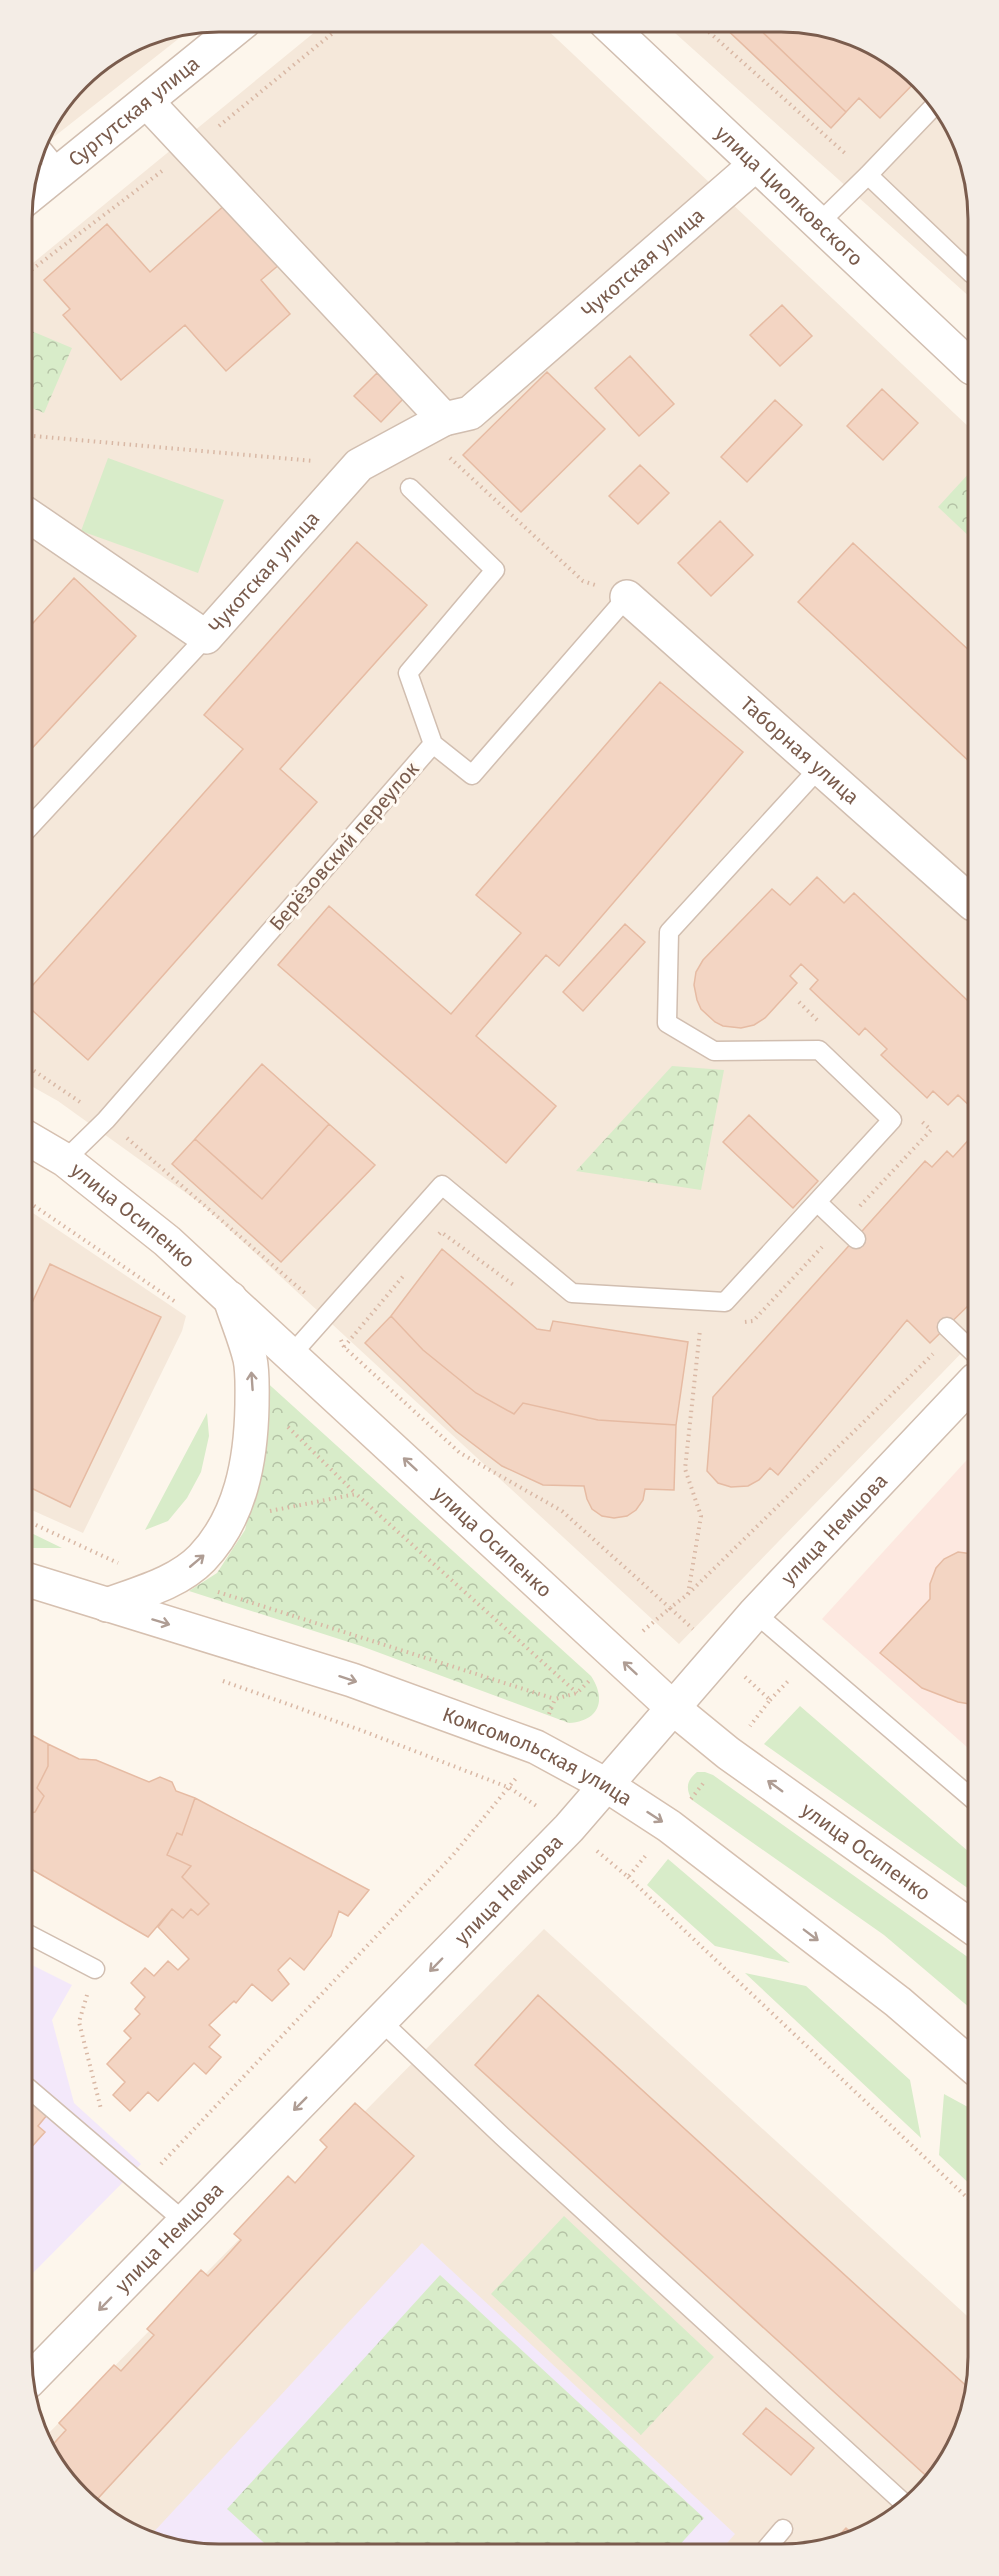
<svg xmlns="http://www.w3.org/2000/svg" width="999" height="2576" font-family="'Fira Sans',sans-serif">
<defs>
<pattern id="forest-crowns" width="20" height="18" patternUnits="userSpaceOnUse" patternTransform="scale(1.5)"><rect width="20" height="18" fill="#d8ecc9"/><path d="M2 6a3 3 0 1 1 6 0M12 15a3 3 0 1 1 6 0" fill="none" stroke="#b4c2a5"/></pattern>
</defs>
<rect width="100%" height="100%" fill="#fdf6ec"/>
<path fill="#f5e8da" d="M327,22L540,23L972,430L975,1339L679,1644L204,1206L58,1101L24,1082L22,272Z
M665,24L819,25L868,42L920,79L971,168L972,299Z
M196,25L36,151L42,131L88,70L143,36Z
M24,1207L186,1316L182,1331L83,1533L25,1507Z
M544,1929L977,2325L978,2370L967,2421L937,2478L890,2522L831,2548L180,2551L88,2506L48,2456L41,2441Z"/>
<path fill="#fde8e0" d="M975,1451L976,1755L822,1619Z"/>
<path fill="#f3e8fa" d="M26,1962L72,1985L52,2020L74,2103L141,2164L27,2279Z
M422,2243L735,2534L722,2549L180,2551L150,2536Z"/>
<path fill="#d8ecc9" d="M108,458L224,500L198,573L81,531Z
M207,1413L209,1436L201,1472L187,1498L168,1521L145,1530Z
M25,1530L62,1548H25Z
M800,1706L976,1858V1894L764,1744Z
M697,1772H705L713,1775L976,1963L977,2014L884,1935L692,1800C685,1788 687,1780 697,1772Z
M668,1859L790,1963L715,1946L647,1885Z
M745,1973L806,1986L910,2080L921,2138Z
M944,2094L977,2112V2191L939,2155Z"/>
<path fill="url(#forest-crowns)" d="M22,327L72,348L44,413L22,404Z
M972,470V539L938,507Z
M672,1066L724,1070L701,1190L576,1171Z
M262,1378L591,1676C607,1700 599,1721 569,1723L361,1646L189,1591L217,1573L245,1530L257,1479Z
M564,2216L714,2357L641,2435L491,2294Z
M440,2275L704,2518L676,2549L273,2551L227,2509Z"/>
<path fill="#f3d5c3" stroke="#e6bba3" stroke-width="1.5" d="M721,24H754L846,112L831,128Z
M754,24L819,25L868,42L919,78L880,118L859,98L846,112Z
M227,203L280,264L261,280L290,314L226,371L185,325L121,380L63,315L70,309L44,280L107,224L150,272Z
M782,305L812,336L780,366L750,335Z
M630,356L674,404L639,436L595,388Z
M547,372L605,429L521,512L463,455Z
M377,373L403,399L381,422L354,396Z
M882,389L918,423L883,460L847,426Z
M775,400L802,425L747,482L721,457Z
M640,465L669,493L638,524L609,496Z
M720,521L753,555L711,596L678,563Z
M357,542L427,605L280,769L317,802L88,1060L24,1003V995L243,749L204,715Z
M853,543L973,654V765L798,602Z
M74,578L136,636L23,758V634Z
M660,682L743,752L559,966L546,955L476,1036L556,1106L506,1163L278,965L329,906L451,1014L521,933L476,895Z
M817,877L844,903L854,893L967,1000L974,994V1110L958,1095L948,1105L933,1091L927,1098L881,1055L887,1049L865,1028L859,1035L810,989L818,980L801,964L790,976L797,983L765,1018L754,1025L741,1028L723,1026L715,1022L701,1009L697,1000L694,985L696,972L703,960L772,889L790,905Z
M625,924L645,942L583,1011L563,992Z
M262,1064L329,1124L262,1199L195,1139Z
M749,1115L818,1181L793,1208L723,1142Z
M329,1124L375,1165L281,1262L172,1164L195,1139L262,1199Z
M974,1134L975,1299L930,1343L907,1320L778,1475L770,1468L759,1480L748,1486L731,1487L718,1483L707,1471L713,1397L925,1161L932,1167L947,1151L953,1157Z
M442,1249L537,1329L550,1331L553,1321L688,1342L676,1425L598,1420L523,1403L514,1414L476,1393L423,1350L391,1316Z
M50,1264L161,1317L70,1507L25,1485V1318Z
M391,1316L423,1350L476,1393L514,1414L523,1403L598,1420L676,1425L674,1490L645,1489L643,1500L636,1510L627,1516L614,1518L602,1516L592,1509L587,1499L584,1486L543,1485L502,1466L456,1431L365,1343Z
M958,1552L973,1554L975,1552L976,1705L958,1702L922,1688L880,1653L930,1599V1584L936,1568L944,1559Z
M26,1732L48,1744V1766L37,1788L44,1796L35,1812L26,1814Z
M48,1744L79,1759L96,1760L149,1782L160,1777L172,1782L176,1791L195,1798L182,1835L177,1833L167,1855L191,1866L182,1877L209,1904L198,1915L191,1909L183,1918L172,1909L148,1937L26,1866V1814L35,1812L44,1796L37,1788L48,1766Z
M195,1798L369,1890L348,1916L339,1911L331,1936L304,1970L290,1958L278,1970L289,1984L272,2001L252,1984L236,2003L234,2001L209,2025L220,2035L209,2047L221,2057L206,2074L194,2063L158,2101L148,2092L130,2111L113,2095L125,2082L107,2064L131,2038L124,2031L140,2014L135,2009L145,1997L131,1983L145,1968L154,1976L168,1961L178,1970L189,1959L158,1927L172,1909L183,1918L191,1909L198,1915L209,1904L182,1877L191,1866L167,1855L177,1833L182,1835Z
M538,1995L973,2392L967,2421L933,2482L475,2065Z
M27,2098L47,2115L38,2126L45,2132L27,2152Z
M355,2103L414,2156L90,2507L88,2506L46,2452L66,2430L59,2423L114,2365L121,2371L154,2335L147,2329L201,2270L208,2276L224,2259L241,2240L234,2234L288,2176L295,2183L327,2147L320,2140Z
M766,2408L814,2448L791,2475L743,2434Z
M846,2528L856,2537L827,2548Z"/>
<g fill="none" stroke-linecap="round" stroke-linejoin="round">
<defs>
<path id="service" d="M38,144L61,172
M868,175L972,274
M819,223L868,175L935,105
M410,488L495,570L408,673L433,744
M23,834L206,637
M65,1160L106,1120L433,744L472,775L627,597
M817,1202L856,1239
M947,1327L975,1354
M292,1354L442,1185L572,1293L725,1302L892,1120L819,1050L714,1051L667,1023L669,932L820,767
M755,1613L976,1802
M26,1933L95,1969
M382,2022L502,2136L907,2506
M27,2087L185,2222
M766,2549L783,2529"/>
<g id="minor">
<path id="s1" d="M606,23L972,368"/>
<path id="s2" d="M147,102L444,419L470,413L755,165"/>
<path id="s3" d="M22,202L245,21"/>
<path id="s4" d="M22,511L206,637L359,465L444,419"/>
<path id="s5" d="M627,597L973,904"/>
<path id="s6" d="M28,2382L569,1828L755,1613L975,1380"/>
</g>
<g id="secondary">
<path id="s7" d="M24,1136L65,1160L167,1241L673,1708L728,1753L976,1930"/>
<path id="s8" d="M25,1579L352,1680L536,1747L606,1785L669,1826L898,2002L977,2070"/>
<path d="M107,1605C139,1593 178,1583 202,1558C241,1517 251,1460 252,1405C252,1390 253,1373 250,1359C245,1338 236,1318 230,1298"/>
</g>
</defs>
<use href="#service" stroke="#d1beb0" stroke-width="21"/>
<use href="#minor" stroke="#d1beb0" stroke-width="36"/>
<use href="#secondary" stroke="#d6c0b0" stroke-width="36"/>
<path stroke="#d9b8a5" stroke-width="4" stroke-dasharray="1.5 4.5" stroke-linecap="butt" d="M700,24L847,155
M219,126L345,23L344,22
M22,277L162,171
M22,435L314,461
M450,458L583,581L595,585
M799,1002L818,1021
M24,1064L83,1104
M127,1138L307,1295
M24,1199L177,1303
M860,1206L931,1130L920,1120
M439,1234L441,1232L515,1286
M745,1322L753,1321L822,1247
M341,1340L344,1347L460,1453L562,1511L670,1608L688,1594L701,1516L685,1469L700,1330
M344,1347L405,1274
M288,1427L355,1493
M270,1511L356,1494L577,1693
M25,1520L118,1563
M218,1592L555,1699
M688,1594L933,1354
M643,1631L670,1608L693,1629
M745,1677L770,1700L750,1726
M223,1681L363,1731L510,1788L538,1807
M770,1700L790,1679
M549,1714L555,1699L577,1693L589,1681
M691,1799L705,1781
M597,1851L628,1877L647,1854
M628,1877L977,2207
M87,1995L79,2022L101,2109
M161,2164L453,1855L517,1777"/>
<use href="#service" stroke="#fff" stroke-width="18"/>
<use href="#minor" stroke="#fff" stroke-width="33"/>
<use href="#secondary" stroke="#fff" stroke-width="33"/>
</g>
<defs><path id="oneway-shaft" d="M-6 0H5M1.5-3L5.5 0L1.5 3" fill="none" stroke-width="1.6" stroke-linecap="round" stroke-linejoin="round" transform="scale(1.5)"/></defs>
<g stroke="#af9d94">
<use href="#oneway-shaft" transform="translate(252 1381) rotate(-94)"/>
<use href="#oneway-shaft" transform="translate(410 1464) rotate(-137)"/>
<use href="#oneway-shaft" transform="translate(197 1561) rotate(-40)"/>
<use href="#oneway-shaft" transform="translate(161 1622) rotate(17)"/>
<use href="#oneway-shaft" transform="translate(630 1668) rotate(-137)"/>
<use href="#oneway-shaft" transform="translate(348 1679) rotate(18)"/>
<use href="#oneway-shaft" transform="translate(775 1786) rotate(-144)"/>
<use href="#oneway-shaft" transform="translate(655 1817) rotate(33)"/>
<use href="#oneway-shaft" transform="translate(811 1935) rotate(37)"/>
<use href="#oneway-shaft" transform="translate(436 1965) rotate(134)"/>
<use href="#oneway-shaft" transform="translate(300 2104) rotate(135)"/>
<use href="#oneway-shaft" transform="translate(105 2304) rotate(134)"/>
</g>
<g text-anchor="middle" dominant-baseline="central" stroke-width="6" stroke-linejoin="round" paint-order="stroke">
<g font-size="20" fill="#7a5c4d" stroke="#fffaf3">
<text stroke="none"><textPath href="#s3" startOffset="144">Сургутская улица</textPath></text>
<text stroke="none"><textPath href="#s1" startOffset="252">улица Циолковского</textPath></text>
<text stroke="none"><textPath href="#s2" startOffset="690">Чукотская улица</textPath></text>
<text stroke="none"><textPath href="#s4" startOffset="310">Чукотская улица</textPath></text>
<text stroke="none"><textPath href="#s5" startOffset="231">Таборная улица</textPath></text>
<text transform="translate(344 846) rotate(-49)">Берёзовский переулок</text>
<text stroke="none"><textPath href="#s7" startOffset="135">улица Осипенко</textPath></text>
<text stroke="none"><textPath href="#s6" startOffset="1174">улица Немцова</textPath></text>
<text stroke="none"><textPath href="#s7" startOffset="621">улица Осипенко</textPath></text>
<text stroke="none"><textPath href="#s8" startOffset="543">Комсомольская улица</textPath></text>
<text stroke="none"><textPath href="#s7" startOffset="1107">улица Осипенко</textPath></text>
<text stroke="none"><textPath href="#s6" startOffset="688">улица Немцова</textPath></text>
<text stroke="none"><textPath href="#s6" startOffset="202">улица Немцова</textPath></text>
</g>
</g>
<path d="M0 0H999V2576H0ZM219 32H781A187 187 0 0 1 968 219V2357A187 187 0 0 1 781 2544H219A187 187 0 0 1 32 2357V219A187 187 0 0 1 219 32Z" fill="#f4ede6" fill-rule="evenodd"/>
<path fill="none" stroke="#7a5c4d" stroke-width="3" d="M219 32H781A187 187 0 0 1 968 219V2357A187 187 0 0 1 781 2544H219A187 187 0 0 1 32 2357V219A187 187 0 0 1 219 32Z"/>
</svg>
